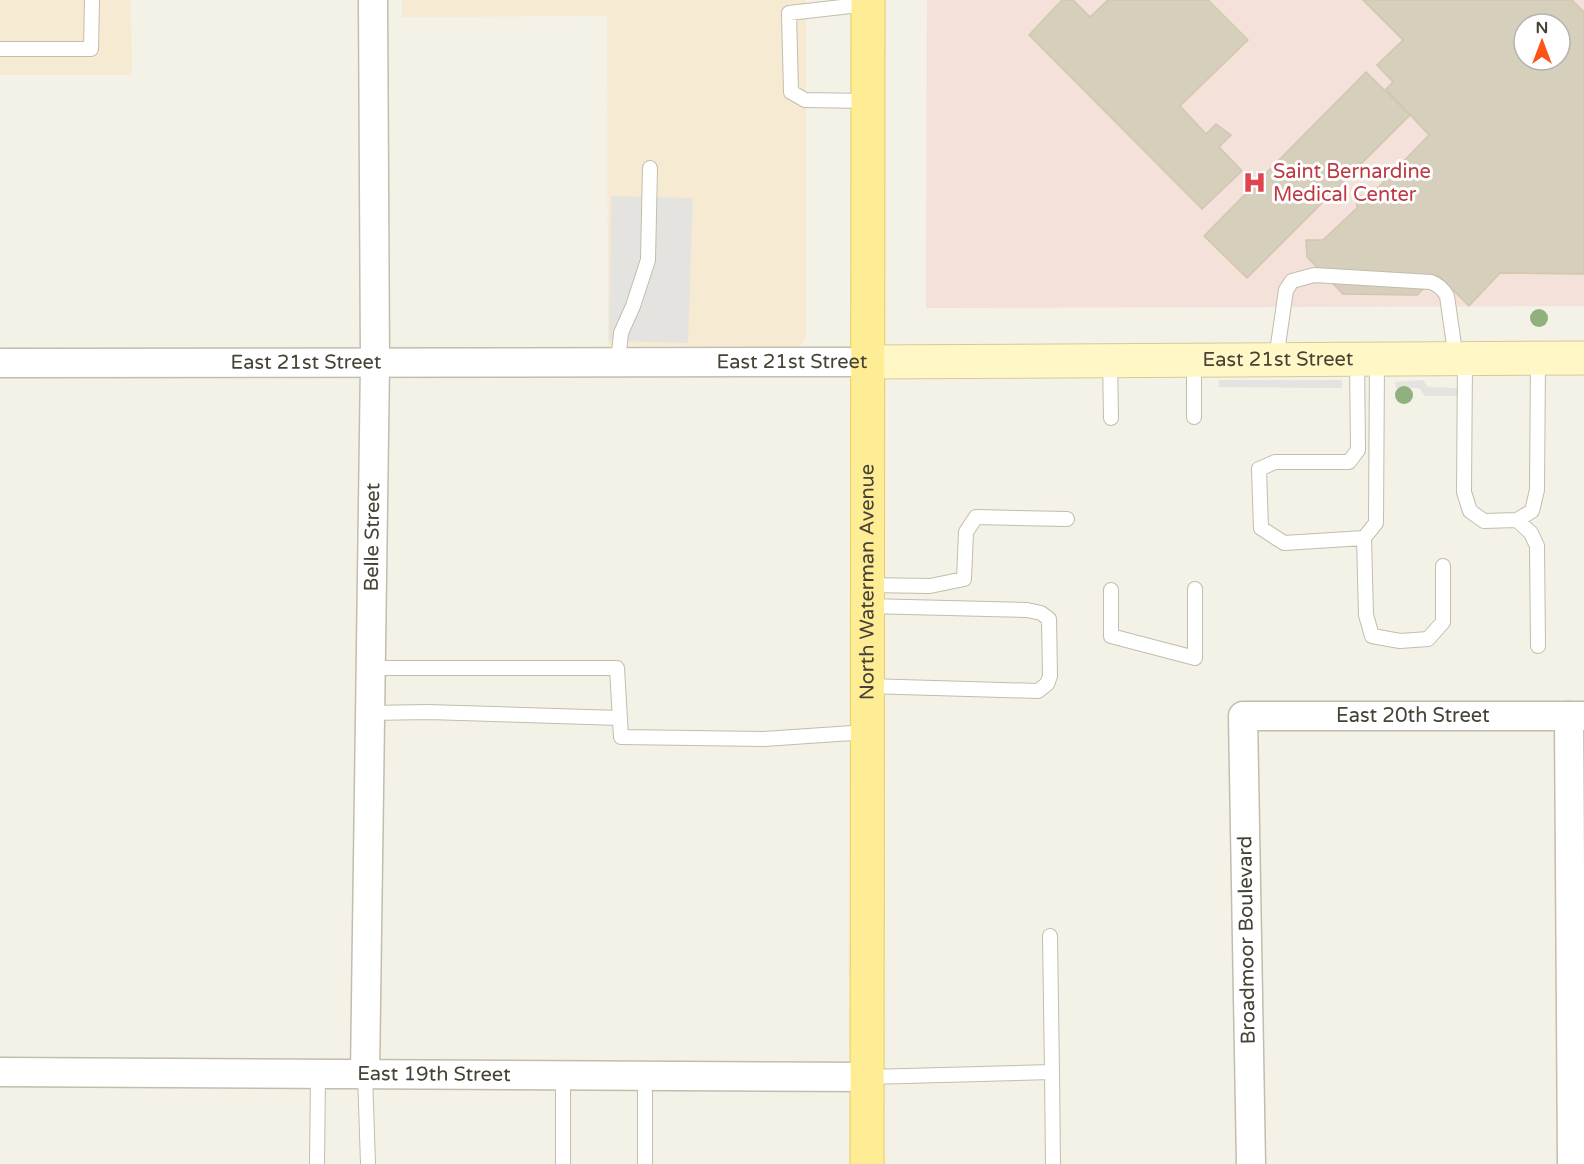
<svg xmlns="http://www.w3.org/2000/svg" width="1584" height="1164" font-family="'Varela Round',sans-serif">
<rect width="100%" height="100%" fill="#f4f1e7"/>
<path fill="#f6ebd2" d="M0,0H131L132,75H0Z
M402,0H806V337L801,346H608L607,16L402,17Z"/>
<path fill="#f4e1da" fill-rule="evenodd" d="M927,0H1584V306L926,308ZM1524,24H1560V60H1524Z"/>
<path fill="#e5e3df" d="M611,196L693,198L688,343L609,341Z
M1219,380H1342V388L1219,387Z
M1423,380L1428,387L1457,388L1458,396H1425L1419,388H1396L1395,382Z"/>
<path fill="#d6cfbc" stroke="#d0c7af" stroke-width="1.5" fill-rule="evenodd" d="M1062,0H1073L1090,17L1108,0H1208L1248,40L1180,106L1206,134L1216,124L1231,135L1219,147L1242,171L1202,209L1029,35Z
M1363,0H1572L1584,12V274L1500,273L1469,306L1438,275L1417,295L1343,294L1307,257L1306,240H1323L1357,208L1356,196H1370L1429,135L1386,89L1393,82L1377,65L1403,40ZM1524,24H1560V60H1524Z
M1366,72L1410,115L1247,278L1204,236Z"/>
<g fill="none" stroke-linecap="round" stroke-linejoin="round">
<defs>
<path id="lane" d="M0,49H91L92,0
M867,101L805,100L791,92L789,13L868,4
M1276,359L1286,290L1292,281L1314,275L1431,282C1439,285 1443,289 1447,296L1456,359
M1357,359L1358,450L1349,462H1275L1259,469L1261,528L1284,543L1364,538L1376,523L1377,359
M1465,359L1464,492L1470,511L1484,521L1517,520L1532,511L1537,490L1538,358
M1110,360L1111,418
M1194,360V417
M618,362L621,333L633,306L648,260L650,168
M1517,520L1531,533L1537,546L1538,646
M1364,538L1366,615L1372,636L1400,641L1428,639L1443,622V566
M867,585L930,586L964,579L966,532L976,517L1067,519
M1111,590V636L1195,658V589
M867,606L1027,610L1041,613L1049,619L1050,676L1047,684L1038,691L867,686
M371,668H617L621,737L764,739L867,732
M370,713L428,712L620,718
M1052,1072L1053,1164
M365,1074L368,1164
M563,1075V1164
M645,1075V1164
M867,1077L1052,1072L1050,936
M317,1164L318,1074"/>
<g id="street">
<path id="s1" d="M0,363L867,362"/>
<path d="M1569,716L1572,1164"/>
<path id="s2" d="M0,1072L867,1077"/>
<path id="s3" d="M365,1074L375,363L373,0"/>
<path id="s4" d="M1251,1164L1243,716H1584"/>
</g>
<g id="secondary">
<path id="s5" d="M867,362L1584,358"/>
</g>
<g id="primary">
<path id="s6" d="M867,1164L868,0"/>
</g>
</defs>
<use href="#lane" stroke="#c2bdac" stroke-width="16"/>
<use href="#street" stroke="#c2bdac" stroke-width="31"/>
<use href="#secondary" stroke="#d5cb96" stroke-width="35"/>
<use href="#primary" stroke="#e5cd63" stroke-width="35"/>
<use href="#lane" stroke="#fff" stroke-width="14"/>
<use href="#street" stroke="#fff" stroke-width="28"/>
<use href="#secondary" stroke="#fff8c6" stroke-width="33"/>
<use href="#primary" stroke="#ffed95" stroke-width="33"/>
</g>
<g fill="#90b07e">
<circle cx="1539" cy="318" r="9"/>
<circle cx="1404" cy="395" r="9"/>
</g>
<defs>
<symbol id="hospital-bare" viewBox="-9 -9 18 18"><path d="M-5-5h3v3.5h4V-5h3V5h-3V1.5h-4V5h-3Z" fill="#e0444e" stroke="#fff" stroke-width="2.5" paint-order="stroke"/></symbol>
</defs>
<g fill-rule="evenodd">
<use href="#hospital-bare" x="1238" y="166" width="33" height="33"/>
</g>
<g text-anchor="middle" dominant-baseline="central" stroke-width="6" stroke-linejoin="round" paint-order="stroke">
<g font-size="20" fill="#be3a42" stroke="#fff" text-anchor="start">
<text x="1273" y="172">Saint Bernardine<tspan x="1273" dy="23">Medical Center</tspan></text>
</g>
<g font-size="20" fill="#474236" stroke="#fff">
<text stroke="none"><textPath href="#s5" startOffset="411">East 21st Street</textPath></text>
<text stroke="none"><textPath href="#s1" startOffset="792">East 21st Street</textPath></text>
<text stroke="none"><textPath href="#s1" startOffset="306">East 21st Street</textPath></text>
<text stroke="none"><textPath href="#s3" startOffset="537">Belle Street</textPath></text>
<text stroke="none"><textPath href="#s6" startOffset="582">North Waterman Avenue</textPath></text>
<text stroke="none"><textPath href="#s4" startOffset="618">East 20th Street</textPath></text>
<text transform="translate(1247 940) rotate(-91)">Broadmoor Boulevard</text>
<text stroke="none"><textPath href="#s2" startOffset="434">East 19th Street</textPath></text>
</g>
</g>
<g transform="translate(1542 42)"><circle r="28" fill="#ffffff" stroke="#b5b3af" stroke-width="1.5"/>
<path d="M0-4.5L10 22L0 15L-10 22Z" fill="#fd5315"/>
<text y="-9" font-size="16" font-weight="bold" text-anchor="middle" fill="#474236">N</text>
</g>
</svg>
